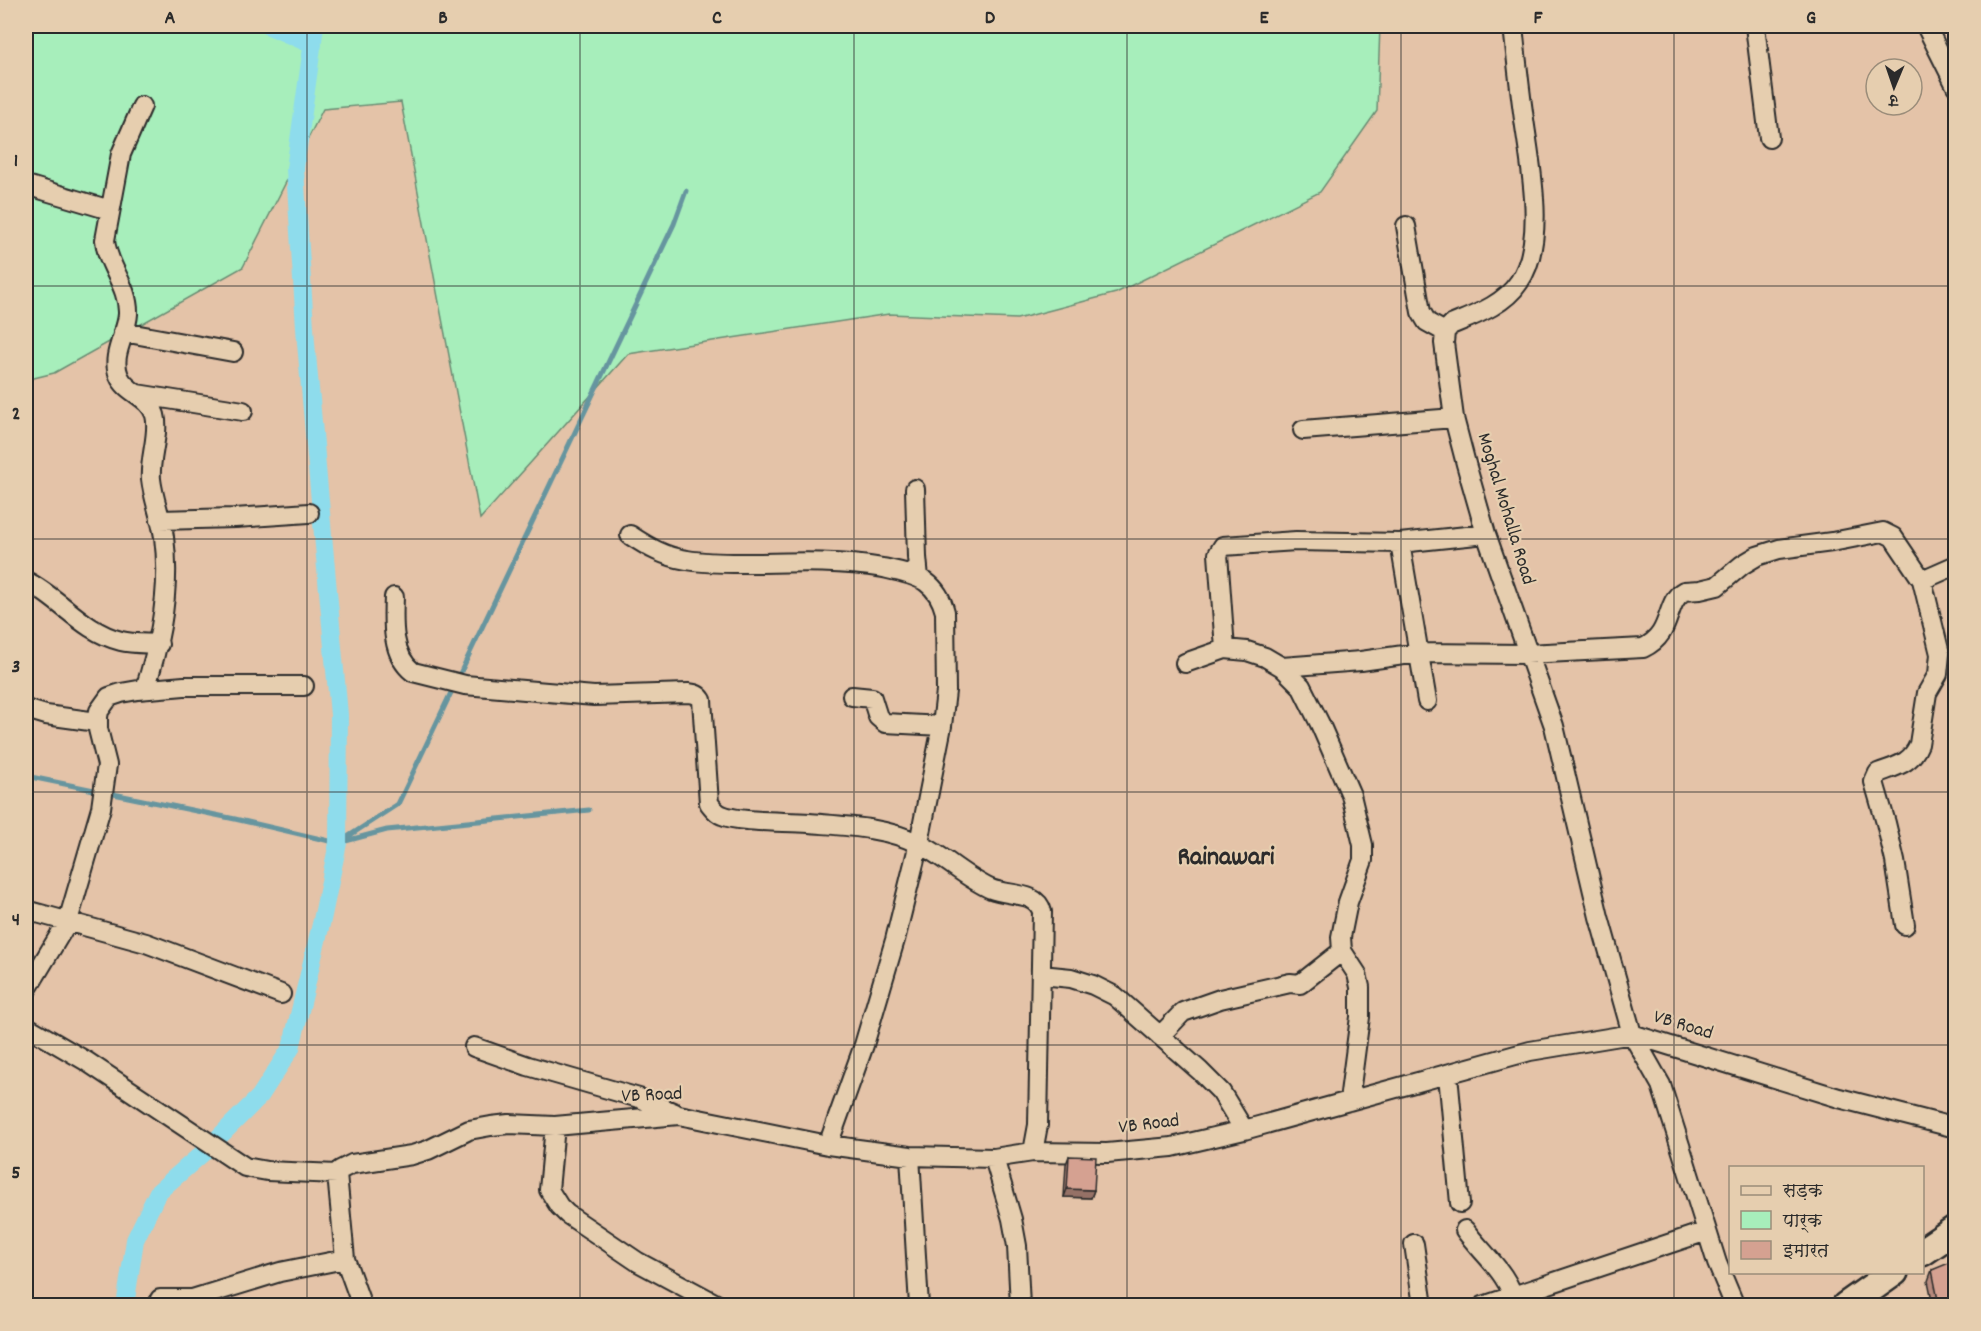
<svg xmlns="http://www.w3.org/2000/svg" width="1981" height="1331" font-family="Dekko,'Playpen Sans Deva',sans-serif">
<rect width="100%" height="100%" fill="#e4c3a8"/>
<filter id="ink" filterUnits="userSpaceOnUse"><feTurbulence type="fractalNoise" baseFrequency=".0167" numOctaves="2"/><feDisplacementMap in="SourceGraphic" scale="12" xChannelSelector="R" yChannelSelector="G"/><feConvolveMatrix kernelMatrix="1 2 1 2 8 2 1 2 1" color-interpolation-filters="sRGB"/></filter>
<g filter="url(#ink)">
<path fill="#a7eebb" stroke="#698c73" stroke-width="1.5" d="M26,26H1380L1377,111L1320,192L1116,293L1017,319L889,314L628,354L480,519L401,102L323,109L243,267L54,373L26,380Z"/>
<g fill="none" stroke-linecap="round" stroke-linejoin="round">
<path stroke="#66959f" stroke-width="5" d="M26,776L235,819L338,843L387,830L589,810
M338,843L398,804L674,224L686,191"/>
<path stroke="#8edcec" stroke-width="18" d="M269,26L313,45
M125,1306L135,1240L158,1192L204,1152L260,1096L291,1048L322,920L338,843L339,715L306,343L295,169L315,26"/>
<defs>
<path id="street" d="M1513,26C1516,54 1519,83 1523,112C1529,160 1548,240 1519,282C1504,305 1475,315 1451,325L1445,332L1444,343L1454,418L1466,464L1486,534L1554,726L1599,917L1632,1034L1661,1085L1717,1263L1735,1306
M1755,26L1769,138
M1926,26L1956,86
M142,106L121,154L105,240C107,266 129,286 128,314C127,334 110,355 119,376C126,393 149,396 155,415C160,433 149,459 151,479C153,498 161,517 164,537C171,589 161,640 145,689
M26,185L110,210
M1406,226L1421,312L1427,322L1445,332
M123,332L233,352
M137,394L243,411
M1303,430L1454,418
M915,489L917,557L919,578
M160,520L235,518L309,513
M630,535C648,547 665,557 687,560C711,564 736,563 760,563C802,562 842,561 883,568C897,571 914,574 926,582C937,590 942,600 945,612L946,691L942,726L919,843L895,940L864,1045L828,1145
M1400,543L1427,701
M1922,580L1956,565
M26,581C59,597 83,632 121,641C133,644 147,643 159,644
M394,597C393,621 391,655 413,672L465,685L594,696L688,693C695,694 698,694 702,700L709,803C713,808 716,813 722,815C740,823 787,821 809,823C844,826 885,827 917,843C943,855 964,877 991,889C1008,896 1037,891 1042,912L1038,1125L1033,1152
M1225,649L1218,554L1223,546L1296,541L1400,543L1486,534
M1185,663L1225,649L1247,651L1265,657L1282,667L1361,661L1418,653L1527,654L1643,648C1674,634 1664,602 1684,591L1700,590L1717,586L1742,565L1757,556L1779,549L1832,542L1883,532L1893,537L1922,580L1940,654L1938,674L1927,693L1919,744C1911,764 1896,766 1878,773L1874,782L1886,823L1895,861L1905,925
M1282,667L1301,686L1320,724L1351,795L1363,845V860L1348,902L1341,937L1342,951L1357,974L1360,987V1017L1349,1101
M852,696L872,698L878,717L885,723L942,726
M26,709L46,715L97,722
M26,910L146,943L281,994
M1041,975L1071,978L1093,985L1115,996L1200,1071L1221,1092L1244,1130
M26,991L68,921L101,808L107,765L98,729V717L99,711L109,697L121,693L138,690L184,686H304
M26,1026L86,1061L245,1167L267,1171L337,1174
M1160,1036L1183,1012L1220,999L1290,983L1300,984L1342,951
M474,1047L528,1066L639,1098L675,1113
M1448,1075L1460,1203
M555,1126L549,1190L559,1206L567,1214L638,1262L720,1306
M910,1156L919,1306
M994,1158L1012,1219L1017,1246L1020,1306
M337,1174L340,1170L352,1164L412,1155L428,1150L469,1130L491,1126L509,1124L555,1126L679,1115L828,1145L910,1156L994,1158L1033,1152L1107,1153L1172,1147L1244,1130L1530,1051L1632,1034L1839,1098L1956,1128
M337,1174L345,1259L362,1306
M1465,1230C1483,1255 1509,1273 1516,1306
M1414,1244L1423,1306
M160,1299H192L280,1272L345,1259
M1483,1306L1707,1231"/>
<path id="secondary" d="M1922,1252L1956,1229
M1846,1306L1894,1272"/>
</defs>
<use href="#street" stroke="#2b2b2b" stroke-width="22"/>
<use href="#secondary" stroke="#2b2b2b" stroke-width="32"/>
<use href="#street" stroke="#e6ceaf" stroke-width="18"/>
<use href="#secondary" stroke="#e6ceaf" stroke-width="27"/>
</g>
<path fill="#b78a7d" stroke="#2b2b2b" stroke-width="1.5" d="M1069,1156L1094,1190L1091,1198L1064,1197L1066,1164Z
M1932,1270L1956,1305H1933L1928,1281Z"/>
<path fill="#957166" stroke="#2b2b2b" stroke-width="1.5" d="M1067,1189L1094,1190L1091,1198L1064,1197Z
M1956,1302V1305H1940Z"/>
<path fill="#d5a191" stroke="#2b2b2b" stroke-width="1.5" d="M1069,1156L1096,1157L1094,1190L1067,1189Z
M1956,1260V1302L1939,1305L1932,1270Z"/>
</g>
<path fill="none" stroke="#2b2b2b" stroke-width="1.5" stroke-opacity="0.55" d="M307,26V1306M580,26V1306M854,26V1306M1127,26V1306M1401,26V1306M1674,26V1306M26,286H1956M26,539H1956M26,792H1956M26,1045H1956"/>
<g text-anchor="middle" dominant-baseline="central" stroke-width="4.5" stroke-linejoin="round" paint-order="stroke">
<g font-size="20" fill="#2b2b2b" stroke="#e6ceaf">
<text transform="translate(1505 509) rotate(73)">Moghal Mohalla Road</text>
<text transform="translate(1683 1026) rotate(17)">VB Road</text>
<text transform="translate(652 1096) rotate(-3)">VB Road</text>
<text transform="translate(1149 1125) rotate(-7)">VB Road</text>
</g>
<g font-size="26" font-weight="bold" fill="#2b2b2b" stroke="#e6ceaf">
<text x="1226" y="858">Rainawari</text>
</g>
</g>
<rect width="1981" height="1331" fill="none" stroke="#e6ceaf" stroke-width="66"/>
<rect x="1729" y="1166" width="195" height="108" fill="#e6ceaf" stroke="#9b8d7a" stroke-width="1.5"/>
<rect x="1741" y="1186" width="30" height="9" fill="#e6ceaf" stroke="#9b8d7a" stroke-width="1.5"/>
<text x="1783" y="1196" font-size="18" fill="#2b2b2b">सड़क</text>
<rect x="1741" y="1211" width="30" height="18" fill="#a7eebb" stroke="#9b8d7a" stroke-width="1.5"/>
<text x="1783" y="1226" font-size="18" fill="#2b2b2b">पार्क</text>
<rect x="1741" y="1241" width="30" height="18" fill="#d5a191" stroke="#9b8d7a" stroke-width="1.5"/>
<text x="1783" y="1256" font-size="18" fill="#2b2b2b">इमारत</text>
<g transform="translate(1894 87) rotate(182)"><circle r="28" fill="#e6ceaf" stroke="#9b8d7a" stroke-width="1.5"/>
<path d="M0-4.5L10 22L0 15L-10 22Z" fill="#2b2b2b"/>
<text y="-9" font-size="16" font-weight="bold" text-anchor="middle" fill="#2b2b2b">उ</text>
</g>
<rect x="33" y="33" width="1915" height="1265" fill="none" stroke="#2b2b2b" stroke-width="2"/>
<g font-size="20" text-anchor="middle" font-weight="bold" fill="#2b2b2b">
<text x="170" y="23">A</text>
<text x="443" y="23">B</text>
<text x="717" y="23">C</text>
<text x="990" y="23">D</text>
<text x="1264" y="23">E</text>
<text x="1538" y="23">F</text>
<text x="1811" y="23">G</text>
<text x="16" y="166">1</text>
<text x="16" y="419">2</text>
<text x="16" y="672">3</text>
<text x="16" y="925">4</text>
<text x="16" y="1178">5</text>
</g>
</svg>
